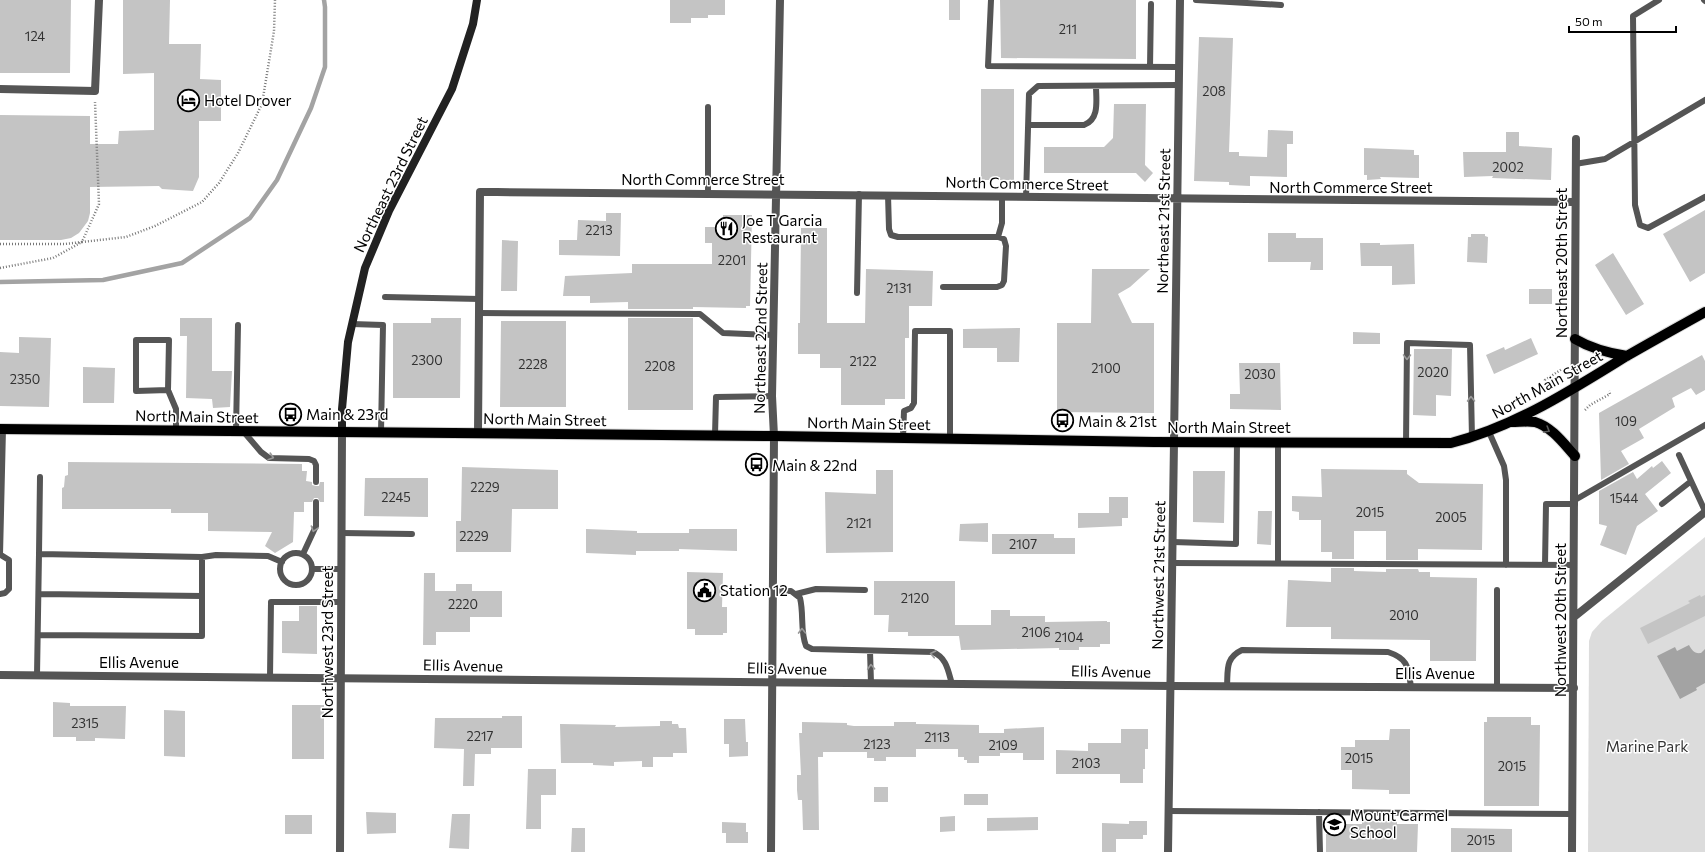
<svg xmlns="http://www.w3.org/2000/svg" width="1705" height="852" font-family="Commissioner,sans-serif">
<rect width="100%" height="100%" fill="#fff"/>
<path fill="#dcdcdc" d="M1705,537V852H1588L1589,641L1592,632L1602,621Z"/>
<path fill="#a3a3a3" d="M1689,645C1692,650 1694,654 1701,653L1705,649V683L1696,688L1697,690L1680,699L1657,656L1675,647L1677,651Z"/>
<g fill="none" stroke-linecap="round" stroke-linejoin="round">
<path stroke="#a3a3a3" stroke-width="4.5" d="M0,282L103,280L182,263L250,218L277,180L311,108L325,67V7L324,0"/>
</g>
<path fill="#c4c4c4" d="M0,0H71L70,73H0Z
M123,0H170L169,44H201L200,79L221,80V121H199V177L193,191L162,189L159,186L90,187V213L88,221L79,233L71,238L61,240H0V115L90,116V144H118L119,131L154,130V73L123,74Z
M670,0H725V15H708V18H691V23H670Z
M949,0H960V20H949Z
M1000,0H1136V59L1001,58Z
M1199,37L1233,38L1229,152H1239V156L1267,157L1268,130L1293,131V144H1287V177L1250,176V186L1229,185V182L1194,181Z
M981,89H1014V180H981Z
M1114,104H1146L1145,165L1153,173L1145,182L1136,173H1044V147H1104L1113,138Z
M1506,132H1519V146L1552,148L1551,180L1492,178L1493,176L1464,177L1463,152H1506Z
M1364,148L1414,150V155H1419V178L1380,177L1381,179L1367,180V175H1364Z
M1705,210V273L1690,282L1663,234Z
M606,213H621L620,256L559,255V240H577L578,220L606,221Z
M723,215H752L750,306H746V308L693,307V309H628V302L590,303V296H563L565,276L632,273V264H712V243H705V227H723Z
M801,228H827V323H865L866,269L933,271L932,306H909V338H905V399H885V405H841V368H820V354H798V323H800Z
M1268,233H1296V238H1323V270H1310L1311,262H1268Z
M1471,234H1485V236L1488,237L1487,263L1467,262L1468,237H1471Z
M502,240L518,241L517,291H501Z
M1360,243H1380V245L1414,244L1415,284L1392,285V266H1361Z
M1613,253L1644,304L1626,315L1595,265Z
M1092,269H1150L1130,287L1118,294L1132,323H1154V413L1057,412V323H1091Z
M1529,289H1552V304H1529Z
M180,318H212V371H232L230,407L213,408L212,399L186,398L187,336H180Z
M431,318H461L460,398H393V323H431Z
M628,318H693V410H628Z
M501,321H566V407H500Z
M1020,328L1019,362H997V348H963V329Z
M1353,332L1380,333V344H1353Z
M19,337L51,338L49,407L0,406V352L19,353Z
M1531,338L1538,354L1494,374L1486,355L1504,347L1505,350Z
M1414,349H1452L1451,396L1436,395V416L1413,415Z
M1702,355L1705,361V390L1696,395L1691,388L1672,398L1675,407L1639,429L1644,438L1621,451L1629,464L1601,480L1599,413Z
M1239,363H1280L1281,410L1230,409V394H1240Z
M83,367L115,368L114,403H83Z
M1662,461L1671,473L1645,494L1658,511L1637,526L1626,555L1600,545L1607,526L1599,524V491L1633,472L1637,479L1652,466L1653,468Z
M68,462L302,464V471H307L306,481L312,482V485L316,486H319L320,482H324V502H320L318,498H314L312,502H304V512H294L293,542L275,553L265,546L272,532L208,531V513H171V509H62V488L64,487L65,476L68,475Z
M462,467L558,470V509H512L511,552H456V521H461Z
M1321,469L1407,470V474L1419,483L1483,484L1482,550L1418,549V560H1386V531H1354V559H1332V552H1321V520H1299V512L1292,511V496L1322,497Z
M876,470H893V552L826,553L825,492L876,494Z
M1193,471H1225L1224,523L1193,522Z
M365,478H428V517L364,516Z
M1109,497H1128V518H1122V526L1078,528V513H1109Z
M1258,511H1272L1271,545L1257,544Z
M988,523V542L959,541L960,524Z
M586,529L637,531V533H689V529H737V551L679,549V551H636V555L586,553Z
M992,534H1054V538H1075V554H992Z
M1331,568H1354V571L1386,572V569H1418L1419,572H1430V577L1477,578L1476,661H1430V640L1331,639V627H1286L1288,580L1331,582Z
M687,572L723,573L722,607H727V633H723V635H695V629H687Z
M424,573H435V591H456V584H472V591H502V617H470V632H436V645H423Z
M874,581H955V625H991V610H1010V616H1045V622L1107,621V622H1110V644H1100V647H1079V650H1059V648L961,650L959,636H908V632H888L889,615H874Z
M1700,595L1701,597L1705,595V616L1648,644L1640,628L1690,603L1688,601Z
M299,606H317V654L282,653V621H299Z
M53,702L70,703V706H126L125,739L95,738V741H76V737H53Z
M292,705H324V759H292Z
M164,710L185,711V757L164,756Z
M502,716H522V748H491V754H475L474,786H463L464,749L434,748L435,718H502Z
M1487,717H1531V725H1540L1539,806H1484V722H1487Z
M724,719H745L746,742H748V756L729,757V744H724Z
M660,721H672V724H678L679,728H686L687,753H673V757H653V767H642V761L614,762V766L593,765V763H561L560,724L616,725L615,727L660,726Z
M802,722L847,723V725L854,726H894V722H916V724L979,725V733H1004V729L1044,727V760H1023V753H1000V756H979V763H967V760H964V757H958V749H916V757H886V761H874V758H867V752H823V757H818L819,830H803L802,800H798L797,790V775H801L799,733H802Z
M1121,729H1148V749H1145V769H1143V783H1120V774H1056V750L1088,751V743H1121Z
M1390,729H1410V794H1389V790L1352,789V770H1341V747H1355V740H1389Z
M528,769H556V795H541V829H526Z
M874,787H888V802H874Z
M964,794H988V805H964Z
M366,812L396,813V833L367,834Z
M452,814H470L469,849L449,848Z
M285,815H312V834H285Z
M955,816V831L940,832V817Z
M1038,817V830L987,831V818Z
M1129,821H1147V835H1143V839H1116V852H1102V823L1129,824Z
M1362,821H1397V824H1418L1417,852H1326V834H1339V824H1362Z
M722,822L746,823V832H748V843H726V833H722Z
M572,828H585V852H571Z
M1451,828L1512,829V852H1451Z"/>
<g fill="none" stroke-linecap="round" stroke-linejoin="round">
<defs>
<path id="primary" d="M1575,339C1592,349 1608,353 1627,356
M1512,422C1519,422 1528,421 1535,422C1552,427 1564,444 1575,456
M0,429L774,436L1154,442L1451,443C1514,427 1570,391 1625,357C1651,342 1678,327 1705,312"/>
</defs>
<use href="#primary" stroke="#dbdbdb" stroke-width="12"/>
<path stroke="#777" stroke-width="2.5" stroke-dasharray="1 2" stroke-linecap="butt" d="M0,244H65L82,242L99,204L95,102
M0,268L53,258L82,242L126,237L155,226L202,202L219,183L238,153L262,104L274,31L275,0
M1546,383L1545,380L1562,369
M1585,410L1590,405L1610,394L1609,391"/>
<path stroke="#555" stroke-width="6" d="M991,0L988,66L1179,67
M1196,0L1281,5
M1659,0L1633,16L1635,205L1640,225L1648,228L1705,197
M1704,0L1705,1
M1150,67L1151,4
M708,107V193
M1028,125H1084C1100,119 1096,100 1096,86
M1575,164L1605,159L1705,100
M888,195L889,229L891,235L898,237H998L1004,239L1006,246L1004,281L1002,285L997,287H943
M1026,197L1029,94L1038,86L1178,85
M998,237L1002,223V196
M857,293L859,194
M385,297L480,299
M479,313L700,314L723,333L773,335
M352,324L383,325L381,432
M168,390L136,391V340H169L168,390L176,409V430
M236,431L238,325
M243,431L261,452L269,458L309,459L314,461L316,465V482
M1489,432L1504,466L1506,480V565
M715,435L716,397L772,396
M903,438L904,411L911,408L914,403L915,331H950V439
M1406,443L1407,343L1470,345L1472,438
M1679,455L1705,511
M1575,500L1705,425
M1662,504L1690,482
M342,533L412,534
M1173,542L1236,544L1237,442
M280 569a16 16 0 1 1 32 0a16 16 0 1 1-32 0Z
M39,554L40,477
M303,554L316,526V502
M0,555L3,429
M202,557L216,555L268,556L282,562
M1172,563L1574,565
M1278,563V442
M1545,565L1546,504H1575
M312,569H342
M772,591H791L800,598C804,614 800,631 806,646L812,649L933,652C947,658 948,671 952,684
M0,594L5,593L9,589V560L1,555
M39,594L202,596
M796,594L816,589L865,590
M870,651L871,683
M37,675L39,554L202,557V636L38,635
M270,677L271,602H341
M1227,686C1228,670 1225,658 1242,650L1388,652C1409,659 1408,668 1411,687
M1497,687V590
M1169,811L1573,814
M1319,812L1320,852"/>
<path stroke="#555" stroke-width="8" d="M0,89L95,91L99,0
M478,433L480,192C845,193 1210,199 1574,202
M1174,442L1180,0
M1574,617L1705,512
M1171,686L1574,688
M340,852L342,432
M771,852L774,436L772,396L780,0
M1572,852L1576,139"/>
<path stroke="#555" stroke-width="8" d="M0,675L1171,686
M1168,852L1174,442"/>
<path stroke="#222" stroke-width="8" d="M342,432V409L348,342L365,268L389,211L452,89L473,24L477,0"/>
<use href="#primary" stroke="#000" stroke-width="10"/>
</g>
<defs><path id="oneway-chevron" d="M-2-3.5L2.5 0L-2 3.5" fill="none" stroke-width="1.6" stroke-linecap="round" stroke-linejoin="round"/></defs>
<g stroke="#999">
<use href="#oneway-chevron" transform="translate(1407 357) rotate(91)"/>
<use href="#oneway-chevron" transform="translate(1471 399) rotate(-91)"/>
<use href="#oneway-chevron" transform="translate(271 457) rotate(18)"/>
<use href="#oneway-chevron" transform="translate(314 529) rotate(109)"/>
<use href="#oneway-chevron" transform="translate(802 631) rotate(-91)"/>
<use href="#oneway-chevron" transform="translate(933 654) rotate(-168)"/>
<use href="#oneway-chevron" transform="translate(871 667) rotate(-93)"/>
</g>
<use stroke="#595959" href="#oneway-chevron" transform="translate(1547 430) rotate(31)"/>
<defs>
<symbol id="hotel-ring" viewBox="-11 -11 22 22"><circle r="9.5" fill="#fff" stroke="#000" stroke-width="1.5"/><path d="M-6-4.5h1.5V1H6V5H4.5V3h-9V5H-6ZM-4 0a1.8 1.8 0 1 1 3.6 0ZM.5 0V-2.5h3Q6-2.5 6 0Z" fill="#000"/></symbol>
<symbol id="restaurant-ring" viewBox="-11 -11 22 22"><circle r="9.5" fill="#fff" stroke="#000" stroke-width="1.5"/><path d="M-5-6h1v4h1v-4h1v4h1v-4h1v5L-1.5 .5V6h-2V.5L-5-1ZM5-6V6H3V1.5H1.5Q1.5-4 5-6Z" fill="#000"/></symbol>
<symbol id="bus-ring" viewBox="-11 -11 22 22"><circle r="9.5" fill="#fff" stroke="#000" stroke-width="1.5"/><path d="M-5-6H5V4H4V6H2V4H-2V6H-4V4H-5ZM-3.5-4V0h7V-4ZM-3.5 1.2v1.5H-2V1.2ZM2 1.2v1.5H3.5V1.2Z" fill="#000"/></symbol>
<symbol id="civic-ring" viewBox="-11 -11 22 22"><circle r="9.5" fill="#fff" stroke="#000" stroke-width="1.5"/><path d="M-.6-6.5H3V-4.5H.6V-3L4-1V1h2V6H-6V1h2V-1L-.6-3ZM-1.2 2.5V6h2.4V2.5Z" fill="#000"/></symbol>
<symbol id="school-ring" viewBox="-11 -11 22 22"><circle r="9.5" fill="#fff" stroke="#000" stroke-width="1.5"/><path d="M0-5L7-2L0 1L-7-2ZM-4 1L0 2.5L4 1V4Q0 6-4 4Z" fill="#000"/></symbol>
</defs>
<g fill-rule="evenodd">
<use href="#hotel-ring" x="176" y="88" width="25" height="25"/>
<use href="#restaurant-ring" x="714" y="216" width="25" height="25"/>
<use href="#bus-ring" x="278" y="402" width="25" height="25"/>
<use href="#bus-ring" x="1050" y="408" width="25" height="25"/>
<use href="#bus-ring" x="744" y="452" width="25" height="25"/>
<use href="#civic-ring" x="692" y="578" width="25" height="25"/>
<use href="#school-ring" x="1322" y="812" width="25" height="25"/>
</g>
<g text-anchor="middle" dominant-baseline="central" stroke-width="3" stroke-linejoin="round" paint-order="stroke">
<g font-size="13" fill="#313131">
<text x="1068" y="29">211</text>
<text x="35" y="36">124</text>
<text x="1214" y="91">208</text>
<text x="1508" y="167">2002</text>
<text x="599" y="230">2213</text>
<text x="732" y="260">2201</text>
<text x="899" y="288">2131</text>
<text x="427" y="360">2300</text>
<text x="863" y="361">2122</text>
<text x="533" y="364">2228</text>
<text x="660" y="366">2208</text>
<text x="1106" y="368">2100</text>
<text x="1433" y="372">2020</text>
<text x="1260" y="374">2030</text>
<text x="25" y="379">2350</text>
<text x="1626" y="421">109</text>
<text x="485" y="487">2229</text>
<text x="396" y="497">2245</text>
<text x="1624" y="498">1544</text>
<text x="1370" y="512">2015</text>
<text x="1451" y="517">2005</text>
<text x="859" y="523">2121</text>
<text x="474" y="536">2229</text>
<text x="1023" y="544">2107</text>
<text x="915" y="598">2120</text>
<text x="463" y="604">2220</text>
<text x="1404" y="615">2010</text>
<text x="1036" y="632">2106</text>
<text x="1069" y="637">2104</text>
<text x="85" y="723">2315</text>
<text x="480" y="736">2217</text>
<text x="937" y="737">2113</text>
<text x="877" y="744">2123</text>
<text x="1003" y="745">2109</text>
<text x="1359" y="758">2015</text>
<text x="1086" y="763">2103</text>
<text x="1512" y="766">2015</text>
<text x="1481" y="840">2015</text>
</g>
<g font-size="15" fill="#000" stroke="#fff" text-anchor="start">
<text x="204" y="100">Hotel Drover</text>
<text x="742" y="220">Joe T Garcia<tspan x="742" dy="17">Restaurant</tspan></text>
<text x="306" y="414">Main &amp; 23rd</text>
<text x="1078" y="421">Main &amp; 21st</text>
<text x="772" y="465">Main &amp; 22nd</text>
<text x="720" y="590">Station 12</text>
<text x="1350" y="815">Mount Carmel<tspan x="1350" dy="17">School</tspan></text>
</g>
<g font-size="15" fill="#000" stroke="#fff">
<text x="703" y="179">North Commerce Street</text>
<text transform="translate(1027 183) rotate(1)">North Commerce Street</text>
<text transform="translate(390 184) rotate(-64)">Northeast 23rd Street</text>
<text x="1351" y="187">North Commerce Street</text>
<text transform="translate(1163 221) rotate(-89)">Northeast 21st Street</text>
<text transform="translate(1561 263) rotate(-90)">Northeast 20th Street</text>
<text transform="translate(760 338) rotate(-89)">Northeast 22nd Street</text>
<text transform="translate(1547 384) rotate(-29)">North Main Street</text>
<text transform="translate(197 416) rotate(1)">North Main Street</text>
<text transform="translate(545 419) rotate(1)">North Main Street</text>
<text transform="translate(869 423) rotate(1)">North Main Street</text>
<text x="1229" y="427">North Main Street</text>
<text transform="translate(1158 575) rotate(-89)">Northwest 21st Street</text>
<text transform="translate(1560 620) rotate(-90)">Northwest 20th Street</text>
<text transform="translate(327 642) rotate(-90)">Northwest 23rd Street</text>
<text x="139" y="662">Ellis Avenue</text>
<text transform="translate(463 665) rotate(1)">Ellis Avenue</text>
<text transform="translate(787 668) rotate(1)">Ellis Avenue</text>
<text transform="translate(1111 671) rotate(1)">Ellis Avenue</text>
<text x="1435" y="673">Ellis Avenue</text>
</g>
<g font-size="15" fill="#333" stroke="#fff">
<text x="1647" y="746">Marine Park</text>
</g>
</g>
<path d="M1569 26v6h107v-6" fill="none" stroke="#000000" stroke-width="2"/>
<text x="1575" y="26" font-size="12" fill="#000000" stroke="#ffffff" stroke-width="3" paint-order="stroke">50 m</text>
</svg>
